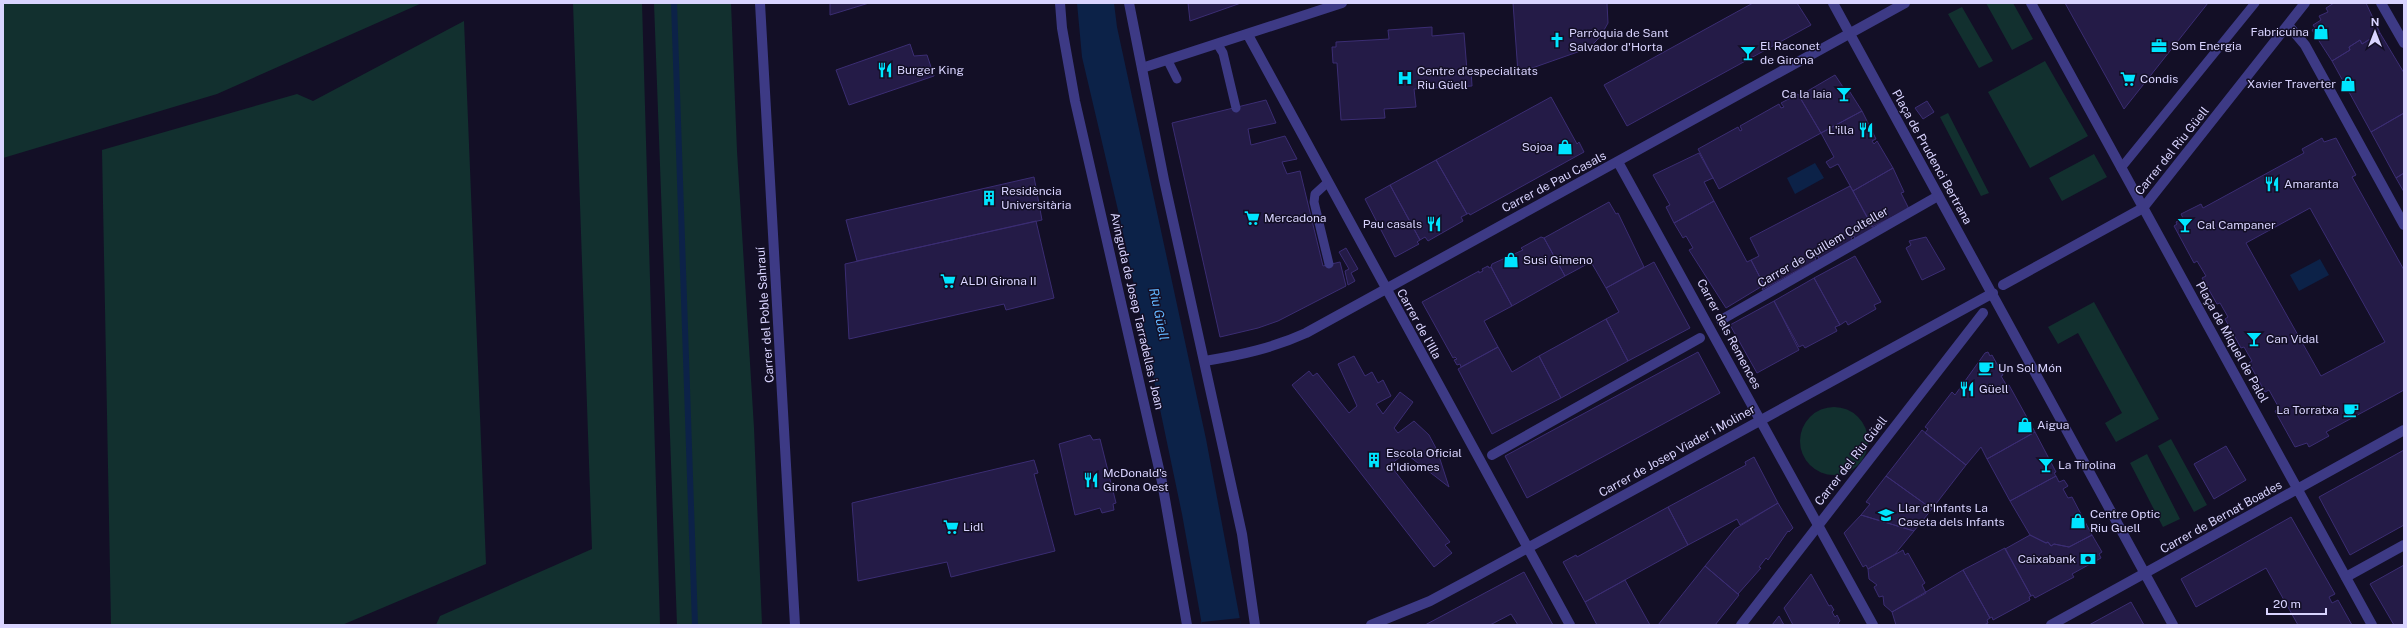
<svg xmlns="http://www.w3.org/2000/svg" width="2407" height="628" font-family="'Public Sans',sans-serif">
<rect width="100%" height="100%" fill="#130f26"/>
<path fill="#12302f" d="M3,3H422L217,94L3,158Z
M573,3H642L660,625H436L440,616L592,549Z
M654,3H731L737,151L754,428L762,625H677Z
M1986,3H2013L2033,39L2012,50Z
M1962,7L1993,61L1979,68L1948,14Z
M464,21L486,564L342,625H111L102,150L297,94L313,101Z
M2045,61L2088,136L2030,168L1988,92Z
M1948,113L1989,193L1981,196L1940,117Z
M2094,154L2107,177L2062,201L2049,178Z
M2094,302L2159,419L2116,442L2105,423L2122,413L2078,333L2058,344L2048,327Z
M1800 441a34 34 0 1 1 68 0a34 34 0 1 1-68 0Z
M2171,439L2207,505L2194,512L2158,446Z
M2147,454L2180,519L2163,527L2130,463Z"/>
<path fill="#0c2248" d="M1077,3H1114L1117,27L1206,439L1241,625H1202L1182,514L1121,223L1082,57Z
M1815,163L1824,178L1795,194L1787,178Z
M2320,259L2329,275L2299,291L2290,275Z"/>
<path fill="#130f26" d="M1240,618L1241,625H1202V622Z"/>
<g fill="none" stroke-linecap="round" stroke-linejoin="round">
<path stroke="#0c2248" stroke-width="6" d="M674,3L695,625"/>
</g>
<path fill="#241b47" stroke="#3b2d73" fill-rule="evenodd" d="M830,3H869L830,15Z
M1188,3H1241L1190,21Z
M1513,3H1607L1608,23L1600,37L1589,48L1518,73Z
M1753,3H1797L1811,25L1627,126L1604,85Z
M2065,3H2208L2124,109Z
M2366,3L2380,33L2362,44L2360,40L2349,47L2350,50L2332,61L2312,30L2315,28L2313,25L2321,20L2319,16L2328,12L2326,8L2334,3Z
M1432,27V36L1464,33L1467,71L1471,70L1472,86L1414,89L1416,107L1384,109L1385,118L1341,120L1337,63H1333L1332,47H1336V42L1389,39L1388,30Z
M2380,33L2404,73V113L2371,132L2332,61L2350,50L2349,47L2360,40L2362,44Z
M910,44L914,56L927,55L934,76L849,105L836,70Z
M1835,75L1845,90L1848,89L1862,111L1821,133L1799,96Z
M1798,94L1821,133L1719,189L1698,149L1738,127L1740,131L1742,130L1740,126L1779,104L1781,108L1784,107L1781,103Z
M1551,97L1577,144L1579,142L1584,152L1470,215L1469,213L1467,214L1436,160Z
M1266,100L1276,123L1248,129L1251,145L1285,136L1297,159L1282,162L1287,174L1300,171L1323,266L1340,262L1346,286L1278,321L1258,328L1220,337L1172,123Z
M1927,101L1934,112L1923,119L1915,108Z
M1862,111L1876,139L1872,141L1874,144L1877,141L1893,168L1853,191L1838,164L1830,168L1826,162L1834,157L1821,133Z
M2404,113V173L2396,178L2371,132Z
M2322,138L2324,142L2336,138L2356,175L2352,177L2404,270V390L2326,432L2329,436L2309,447L2307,443L2295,447L2275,411L2279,408L2269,390L2265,392L2249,363L2252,361L2244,347L2241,348L2225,319L2228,317L2220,303L2217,304L2202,278L2206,276L2197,261L2194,263L2174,226L2177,224L2176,222L2183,218L2181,214L2201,204L2203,208L2304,153L2302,149ZM2310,208L2385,342L2321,376L2246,243Z
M1699,153L1713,178L1704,182L1714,201L1674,223L1666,207L1670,205L1653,175Z
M1436,160L1467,214L1461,217L1463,221L1428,241L1425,237L1420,240L1390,185Z
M1893,168L1904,192L1901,193L1909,209L1872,227L1853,191Z
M2404,173V192L2396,178Z
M1034,177L1042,220L857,261L846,220Z
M1390,185L1420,240L1417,242L1419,244L1395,257L1365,199Z
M1850,186L1874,229L1855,239L1854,236L1851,238L1853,241L1819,259L1818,256L1815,257L1816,260L1762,290L1764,285L1751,260L1759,256L1750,238Z
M1714,201L1747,262L1751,260L1764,285L1726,308L1689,250L1693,248L1686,236L1683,238L1674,223Z
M1609,202L1616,214L1618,213L1644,267L1606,288L1591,262L1565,276L1544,238Z
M1036,221L1054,298L1006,310L1004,304L849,339L845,264Z
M1541,237L1544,238L1565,276L1512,306L1491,267L1492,264L1523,250L1521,248Z
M1926,237L1945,269L1922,280L1906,248L1911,245L1909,241Z
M1346,248L1358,269L1351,273L1355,281L1348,285L1345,271L1349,269L1339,252Z
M1855,256L1881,302L1874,305L1876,309L1848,325L1846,321L1840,325L1814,278Z
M1654,262L1690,328L1628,361L1606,319L1619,312L1606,288Z
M1488,266L1489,268L1491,267L1512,306L1484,321L1498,347L1461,367L1460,364L1457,365L1454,360L1457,359L1455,357L1453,358L1422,302L1479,271V273L1483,271L1482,269Z
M1814,278L1840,325L1835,327L1837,331L1805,348L1803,345L1799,347L1774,301Z
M1774,301L1799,350L1757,373L1730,325Z
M1606,319L1628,361L1561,398L1539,356Z
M1498,347L1512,372L1539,356L1561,398L1492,434L1458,369Z
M1698,352L1720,393L1527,498L1505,456Z
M1988,352L1990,356L1992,355L2003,375L2001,376L2007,386L2009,385L2035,432L1987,459L1981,447L1966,465L1925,433L1928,429L1925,427L1952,392L1955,395L1985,353Z
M1354,356L1365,376L1372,372L1378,383L1383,380L1391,396L1376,404L1383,414L1400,392L1413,402L1394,428L1398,433L1414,421L1429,435L1437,450L1449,487L1405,453L1390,465L1450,542L1445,545L1452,553L1434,567L1292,385L1309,371L1313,376L1317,373L1349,413L1357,406L1338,364Z
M1922,430L1966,465L1932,509L1886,476Z
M2035,432L2056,472L2054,473L2056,476L2010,501L1987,459Z
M1090,435L1093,440L1100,439L1116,503L1113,504L1114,510L1102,513L1100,508L1075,515L1059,444Z
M2226,446L2246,480L2214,499L2194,464Z
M2404,450V525L2350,555L2319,497Z
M1754,457L1778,503L1740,525L1737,519L1688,545L1668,507L1746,465L1745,462Z
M1034,460L1038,473L1034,474L1055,551L951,577L947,562L858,581L852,503Z
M1886,476L1932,509L1914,531L1861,515L1870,504L1866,502Z
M2056,476L2059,482L2064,480L2068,486L2063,489L2068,498L2072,497L2092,535L2069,547L2054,544L2051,546L2048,542L2046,543L2030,535L2010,501Z
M1778,503L1793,528L1789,532L1788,531L1768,560L1766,558L1759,567L1761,568L1738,594L1705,566L1735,529Z
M1668,507L1688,545L1585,602L1563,562L1576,555L1577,557Z
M1861,515L1871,518L1914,531L1895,554L1868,569L1866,565L1863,567L1844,533Z
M2291,517L2335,594L2329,597L2332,603L2338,600L2352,625H2298L2266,568L2196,607L2181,579Z
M2030,535L2046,543L2048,542L2051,546L2054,544L2069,547L2092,535L2102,552L2099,554L2101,558L2072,574L2074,577L2035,598L2033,595L2031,596L2005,549Z
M2005,548L2031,596L2029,597L2030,600L1993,620L1992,617L1990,618L1963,570Z
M1903,550L1905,555L1908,553L1925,583L1922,585L1926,593L1892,612L1884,605L1883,596L1879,597L1874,587L1877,585L1869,579L1868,569Z
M2404,565V625H2394L2370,584Z
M1705,566L1739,595L1715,625H1658Z
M1963,570L1990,618L1987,620L1988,623L1984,625H1896L1892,612Z
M1524,572L1553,625H1518L1511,614L1490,625H1425Z
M1811,574L1829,606L1831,605L1834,610L1832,612L1835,617L1837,615L1840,621L1838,623L1839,625H1793L1784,608Z
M1625,580L1650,625H1597L1585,602Z
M2131,602L2144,625H2089Z
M1779,616L1784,625H1772Z"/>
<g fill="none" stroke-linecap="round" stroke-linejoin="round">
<path stroke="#3d3a85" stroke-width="9" d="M1218,45L1223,53L1236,108
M1168,61L1177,79
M2121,168L2255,3
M1327,183L1315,194L1314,202L1329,264"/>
<path stroke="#3d3a85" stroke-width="10" d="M2003,285L2143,208
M1721,320L1938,196
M1492,455L1700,338
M2346,577L2404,545
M1741,625L1983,313"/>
<path stroke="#3d3a85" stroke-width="10" d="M760,3L795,625
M1833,3L2173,625
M2031,3L2372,625
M2381,3L2404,43
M2288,25L2305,45L2404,225
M1248,35L1570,625
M1142,68L1342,3
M1618,162L1873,625
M2143,208L2305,3
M1205,361C1241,355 1273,348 1306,333L1905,3
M1371,625L1430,601L1471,579L1993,293
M2051,625L2404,430"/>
<path stroke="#3d3a85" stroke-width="10" d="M1060,3L1062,28L1075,101L1162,482L1187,625
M1129,3L1164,180L1242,534L1255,625"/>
</g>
<defs>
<symbol id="shop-bare" viewBox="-9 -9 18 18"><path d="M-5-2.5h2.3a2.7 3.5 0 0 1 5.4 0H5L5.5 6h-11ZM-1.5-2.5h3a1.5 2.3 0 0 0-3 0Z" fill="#00e5ff" stroke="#130f26" stroke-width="2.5" paint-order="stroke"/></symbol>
<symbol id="church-bare" viewBox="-9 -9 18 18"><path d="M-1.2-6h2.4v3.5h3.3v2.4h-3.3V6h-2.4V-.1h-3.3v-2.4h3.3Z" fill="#00e5ff" stroke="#130f26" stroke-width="2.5" paint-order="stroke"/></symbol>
<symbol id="office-bare" viewBox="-9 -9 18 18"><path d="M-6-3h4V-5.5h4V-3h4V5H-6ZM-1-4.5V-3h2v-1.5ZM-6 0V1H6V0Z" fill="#00e5ff" stroke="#130f26" stroke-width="2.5" paint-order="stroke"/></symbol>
<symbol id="bar-bare" viewBox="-9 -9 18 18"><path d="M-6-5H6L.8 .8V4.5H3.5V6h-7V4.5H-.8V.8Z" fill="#00e5ff" stroke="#130f26" stroke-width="2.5" paint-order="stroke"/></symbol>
<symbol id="restaurant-bare" viewBox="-9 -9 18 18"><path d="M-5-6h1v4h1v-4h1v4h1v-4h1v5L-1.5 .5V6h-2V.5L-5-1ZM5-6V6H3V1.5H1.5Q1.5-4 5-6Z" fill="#00e5ff" stroke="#130f26" stroke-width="2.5" paint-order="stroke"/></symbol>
<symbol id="hospital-bare" viewBox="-9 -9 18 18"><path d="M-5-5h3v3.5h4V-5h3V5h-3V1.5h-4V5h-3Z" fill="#00e5ff" stroke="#130f26" stroke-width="2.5" paint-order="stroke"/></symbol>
<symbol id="supermarket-bare" viewBox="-9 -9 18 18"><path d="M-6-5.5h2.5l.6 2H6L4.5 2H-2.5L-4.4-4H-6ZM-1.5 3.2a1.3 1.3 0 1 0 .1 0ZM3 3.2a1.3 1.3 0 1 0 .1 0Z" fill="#00e5ff" stroke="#130f26" stroke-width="2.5" paint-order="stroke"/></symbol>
<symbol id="building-bare" viewBox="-9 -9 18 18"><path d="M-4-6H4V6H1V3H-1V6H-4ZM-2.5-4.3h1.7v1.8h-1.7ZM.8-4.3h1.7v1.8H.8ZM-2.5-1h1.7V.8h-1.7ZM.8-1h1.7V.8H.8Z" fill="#00e5ff" stroke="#130f26" stroke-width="2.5" paint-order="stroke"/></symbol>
<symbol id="cafe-bare" viewBox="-9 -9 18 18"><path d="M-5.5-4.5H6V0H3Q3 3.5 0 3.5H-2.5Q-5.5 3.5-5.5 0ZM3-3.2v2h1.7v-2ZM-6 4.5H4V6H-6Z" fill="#00e5ff" stroke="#130f26" stroke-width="2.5" paint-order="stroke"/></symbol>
<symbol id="school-bare" viewBox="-9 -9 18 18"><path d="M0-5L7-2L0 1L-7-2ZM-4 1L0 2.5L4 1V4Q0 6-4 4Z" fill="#00e5ff" stroke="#130f26" stroke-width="2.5" paint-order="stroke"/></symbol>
<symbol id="bank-bare" viewBox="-9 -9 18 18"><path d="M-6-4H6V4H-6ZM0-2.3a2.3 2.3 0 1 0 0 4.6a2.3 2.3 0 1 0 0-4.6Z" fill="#00e5ff" stroke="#130f26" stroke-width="2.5" paint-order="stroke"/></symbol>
</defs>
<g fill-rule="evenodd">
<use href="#shop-bare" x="2310" y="21" width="22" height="22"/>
<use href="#church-bare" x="1546" y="29" width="22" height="22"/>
<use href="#office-bare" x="2148" y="35" width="22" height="22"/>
<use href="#bar-bare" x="1737" y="42" width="22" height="22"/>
<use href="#restaurant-bare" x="874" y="59" width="22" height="22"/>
<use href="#hospital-bare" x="1394" y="67" width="22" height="22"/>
<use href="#supermarket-bare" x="2117" y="68" width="22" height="22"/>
<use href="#shop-bare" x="2337" y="73" width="22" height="22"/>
<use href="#bar-bare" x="1833" y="83" width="22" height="22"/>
<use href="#restaurant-bare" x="1855" y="119" width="22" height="22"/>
<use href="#shop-bare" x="1554" y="136" width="22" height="22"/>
<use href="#restaurant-bare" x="2261" y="173" width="22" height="22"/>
<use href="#building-bare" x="978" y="187" width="22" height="22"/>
<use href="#supermarket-bare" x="1241" y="207" width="22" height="22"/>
<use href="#restaurant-bare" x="1423" y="213" width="22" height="22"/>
<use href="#bar-bare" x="2174" y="214" width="22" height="22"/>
<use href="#shop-bare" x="1500" y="249" width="22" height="22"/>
<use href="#supermarket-bare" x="937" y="270" width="22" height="22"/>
<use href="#bar-bare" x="2243" y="328" width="22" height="22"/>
<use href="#cafe-bare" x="1975" y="357" width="22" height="22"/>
<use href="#restaurant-bare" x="1956" y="378" width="22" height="22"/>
<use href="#cafe-bare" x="2340" y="399" width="22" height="22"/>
<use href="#shop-bare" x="2014" y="414" width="22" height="22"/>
<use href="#building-bare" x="1363" y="449" width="22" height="22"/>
<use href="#bar-bare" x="2035" y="454" width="22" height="22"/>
<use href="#restaurant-bare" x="1080" y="469" width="22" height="22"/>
<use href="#school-bare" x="1875" y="504" width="22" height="22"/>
<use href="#shop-bare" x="2067" y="510" width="22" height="22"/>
<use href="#supermarket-bare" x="940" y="516" width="22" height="22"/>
<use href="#bank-bare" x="2077" y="548" width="22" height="22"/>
</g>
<g text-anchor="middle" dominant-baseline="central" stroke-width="3" stroke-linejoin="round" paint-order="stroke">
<g font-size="12" fill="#d9d4ff" stroke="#130f26" text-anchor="start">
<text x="2309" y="32" text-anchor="end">Fabricuina</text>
<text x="1569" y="33">Parròquia de Sant<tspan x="1569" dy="14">Salvador d'Horta</tspan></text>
<text x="1760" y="46">El Raconet<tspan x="1760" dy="14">de Girona</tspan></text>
<text x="2171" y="46">Som Energia</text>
<text x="897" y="70">Burger King</text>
<text x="1417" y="71">Centre d'especialitats<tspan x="1417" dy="14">Riu Güell</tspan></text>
<text x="2140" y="79">Condis</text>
<text x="2336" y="84" text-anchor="end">Xavier Traverter</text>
<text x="1832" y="94" text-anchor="end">Ca la Iaia</text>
<text x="1854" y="130" text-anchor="end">L'illa</text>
<text x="1553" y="147" text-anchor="end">Sojoa</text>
<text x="2284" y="184">Amaranta</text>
<text x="1001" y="191">Residència<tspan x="1001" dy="14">Universitària</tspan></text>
<text x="1264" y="218">Mercadona</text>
<text x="1422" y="224" text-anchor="end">Pau casals</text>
<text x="2197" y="225">Cal Campaner</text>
<text x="1523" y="260">Susi Gimeno</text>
<text x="960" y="281">ALDI Girona II</text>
<text x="2266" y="339">Can Vidal</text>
<text x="1998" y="368">Un Sol Món</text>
<text x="1979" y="389">Güell</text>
<text x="2339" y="410" text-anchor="end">La Torratxa</text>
<text x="2037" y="425">Aigua</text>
<text x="1386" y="453">Escola Oficial<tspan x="1386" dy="14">d'Idiomes</tspan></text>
<text x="2058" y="465">La Tirolina</text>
<text x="1103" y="473">McDonald's<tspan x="1103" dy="14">Girona Oest</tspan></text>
<text x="1898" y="508">Llar d'Infants La<tspan x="1898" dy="14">Caseta dels Infants</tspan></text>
<text x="2090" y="514">Centre Optic<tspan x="2090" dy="14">Riu Guell</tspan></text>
<text x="963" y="527">Lidl</text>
<text x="2076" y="559" text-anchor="end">Caixabank</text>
</g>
<g font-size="12" fill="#d9d4ff" stroke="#130f26">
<text transform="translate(2172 151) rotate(-51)">Carrer del Riu Güell</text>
<text transform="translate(1932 157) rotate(61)">Plaça de Prudenci Bertrana</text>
<text transform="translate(1554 182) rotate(-28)">Carrer de Pau Casals</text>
<text transform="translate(1823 247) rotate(-30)">Carrer de Guillem Colteller</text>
<text transform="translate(1137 311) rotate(77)">Avinguda de Josep Tarradellas i Joan</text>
<text transform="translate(765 315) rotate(-94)">Carrer del Poble Sahrauí</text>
<text transform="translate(1419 324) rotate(61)">Carrer de l'Illa</text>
<text transform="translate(1729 334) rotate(62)">Carrer dels Remences</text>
<text transform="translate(2232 342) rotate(61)">Plaça de Miquel de Palol</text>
<text transform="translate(1677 451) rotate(-29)">Carrer de Josep Viader i Moliner</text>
<text transform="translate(1851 461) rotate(-52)">Carrer del Riu Güell</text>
<text transform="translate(2221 517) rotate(-29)">Carrer de Bernat Boades</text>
</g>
<g font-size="13" font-style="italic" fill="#62b6ff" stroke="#130f26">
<text transform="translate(1159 314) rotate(78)">Riu Güell</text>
</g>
</g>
<rect width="2407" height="628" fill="none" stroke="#d9d4ff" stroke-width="8"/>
<g transform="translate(2375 32)" stroke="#130f26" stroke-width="3" paint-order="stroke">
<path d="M0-3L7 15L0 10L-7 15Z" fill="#d9d4ff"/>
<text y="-6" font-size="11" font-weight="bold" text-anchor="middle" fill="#d9d4ff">N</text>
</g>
<path d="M2267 608v6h59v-6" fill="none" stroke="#d9d4ff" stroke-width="2"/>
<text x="2273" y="608" font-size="12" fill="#d9d4ff" stroke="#130f26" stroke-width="3" paint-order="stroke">20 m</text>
</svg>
